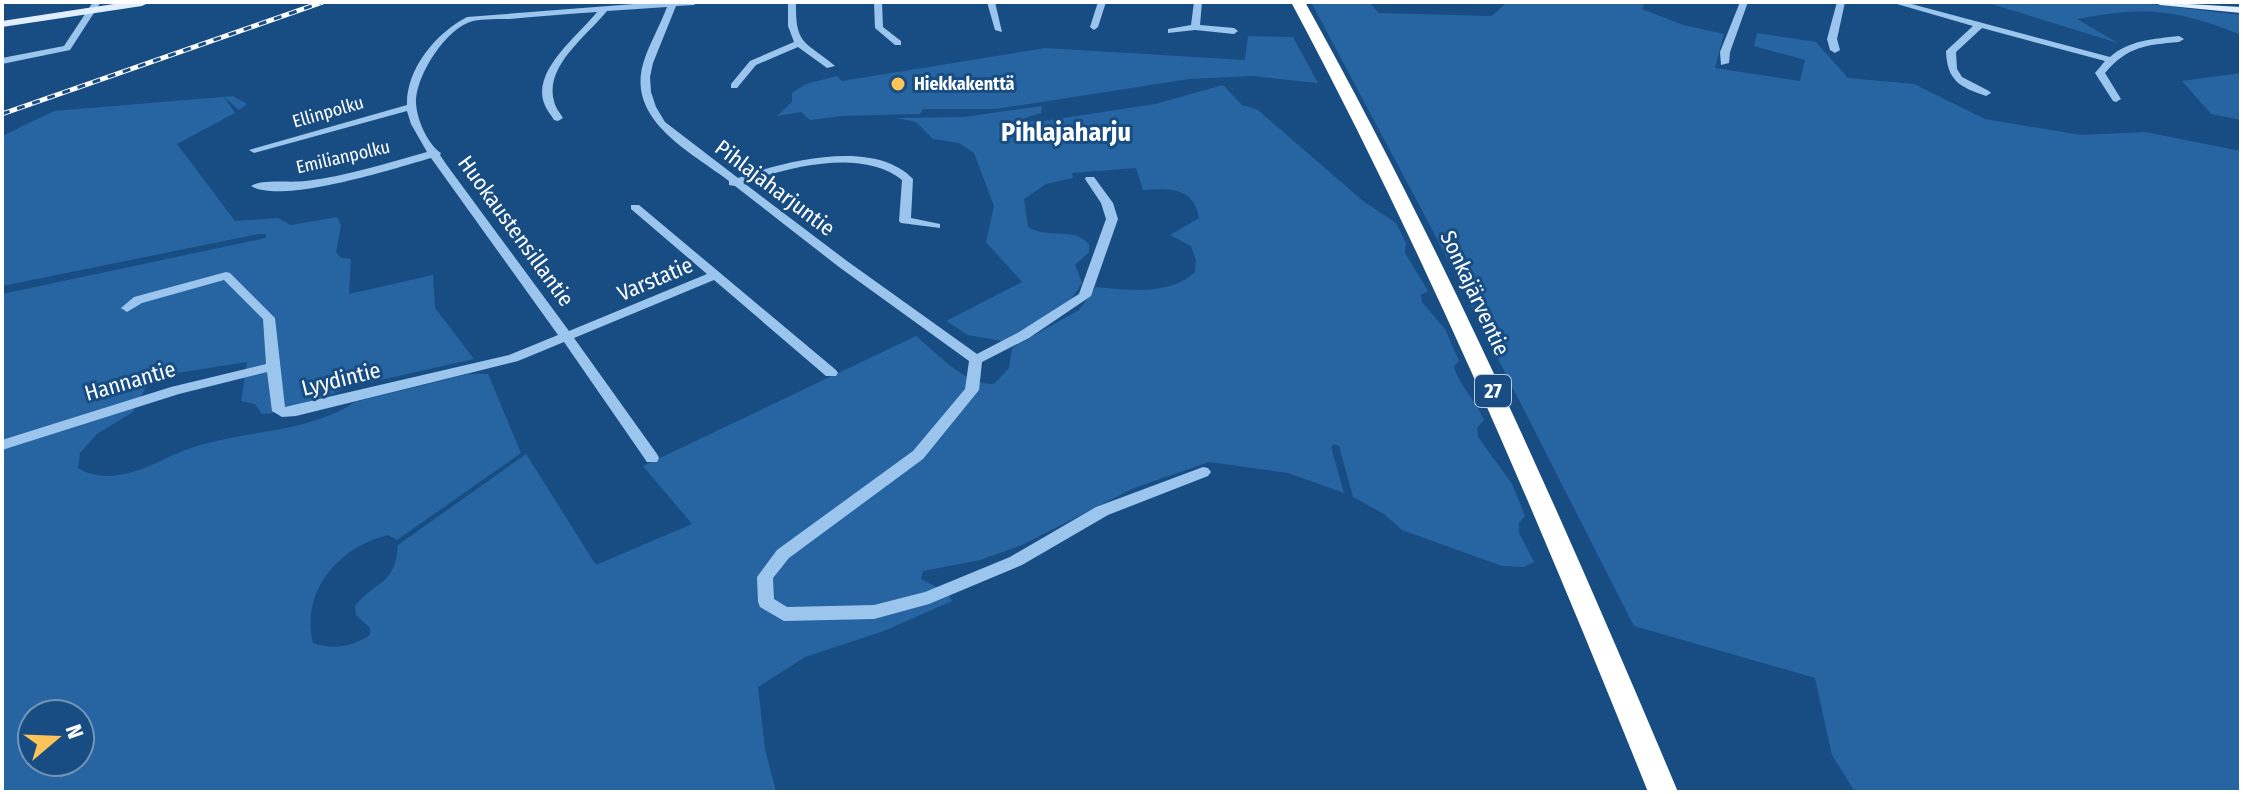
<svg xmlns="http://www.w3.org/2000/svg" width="2243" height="794" font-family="'Fira Sans Condensed',sans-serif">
<rect width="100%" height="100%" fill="#184d83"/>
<path fill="#2665a1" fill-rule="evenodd" d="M1311,2H1369L1379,13L1492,16L1507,2H1645L1642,9L1683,25L1724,34L1715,68L1800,81L1805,60L1754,46L1757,33L1816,42L1848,78L1914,84L1985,119L2081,135L2145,132L2241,151V792H1855L1832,755L1815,678L1634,626L1434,233Z
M1985,2H2133L2241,15V35C2177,9 2145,6 2077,19L2118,43Z
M1248,36L1293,37L1318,83L1252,76L1189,79L996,109H923L920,114L842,116L810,120L801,112L777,116L792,102V93L806,84L837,76L842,81L1045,48L1245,60Z
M2241,73V120L2211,114L2182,81Z
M1223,85L1242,105L1258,110L1363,201L1396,223L1406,243L1405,253L1428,291L1421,295L1422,302L1445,329L1459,361L1454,366C1456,380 1477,403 1484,420L1477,428L1478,437L1512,484L1525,516L1519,523V533L1534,562L1524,567L1502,566L1402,530L1384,514L1353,497L1339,446L1334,444L1331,447L1344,493L1288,473L1209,462L1134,488L1022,545L980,560L923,571L921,579L948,593L952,601L884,631L805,657L758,687L765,749L776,792H2V294L266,238V234H259L2,286V136L54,111L233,96L247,104L239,110L224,97L235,113L177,144L235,221L278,218L291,225L337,217L341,225L336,252L341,258L351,259L349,294L433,275L435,308L474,359L349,387L288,412L262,414L255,404L241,401L247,362L151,377L133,412L97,434L80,453L78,468C91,476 104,477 119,475C146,471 169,455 194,447C246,430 309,433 355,402L468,374H488L521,453L397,540L388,535C339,547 300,591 313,643C334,650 351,647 370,635V628L356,615L355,606C376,580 395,586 398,545L526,454L596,565L692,524L643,466L916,336C938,354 965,385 994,384L1009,368L1012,348L1079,310L1096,287C1127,290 1170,296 1195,272L1196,260L1191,246L1170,235L1199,218C1194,187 1169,188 1143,190L1136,168L1072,173L1073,178L1046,184L1024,199L1028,227C1050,240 1072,226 1089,244V252L1075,265L1082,283L1068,304L1002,341L968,335L946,321L1022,282L986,242L994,206L974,153L959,143L933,139L916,122L897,118L963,117L1042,106L1041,113L1016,121H1044L1155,104ZM32,714H80V762H32Z"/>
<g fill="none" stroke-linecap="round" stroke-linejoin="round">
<path fill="#9bc5ec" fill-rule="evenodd" d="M93,2H101L70,50L2,64V58L64,46Z
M660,2H698L694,5L676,6L653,63L650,77L651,92L656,107L665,122L738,178C785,161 874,138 913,179L911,218L940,224V228L901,223L899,221L902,180C862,148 789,167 744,183L847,261L977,354L1019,332L1079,294L1106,219L1101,203L1085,179L1086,177H1094L1113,203L1118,219L1091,296L1029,338L982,362L979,390L923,459L789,558L773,578L774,599L787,607L874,605L925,592L1010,557L1096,507L1203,467L1208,468L1211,472L1208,476L1108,515L1022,565L929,604L874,619L784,621L760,607L758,602L757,577L777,550L913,451L965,389L969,361L839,267L735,186L729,185V181C691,152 627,121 643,64C649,44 660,26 667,7L607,11C588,35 544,66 554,101C555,107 560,113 563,118L558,121L554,120C551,115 546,109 544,103C532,70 579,35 597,12C568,14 539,16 510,19C498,19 484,19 473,21C446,28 418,73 416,99C415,116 427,144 441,153L440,155L446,164L569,331L707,274L631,209V205H639L836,370L838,373L836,376H826L714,280L574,338L657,454L659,458L657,462H647L564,342L518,361L296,416L282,417L272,411L267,372L179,394L2,450V440L171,387L266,364L263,319L224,280L142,303L127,312L121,308L134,297L226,272L230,273L275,318L285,407L509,355L558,335L431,158C396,168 281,205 251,186C262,179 292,183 306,181C347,176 387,163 427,152L411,124L407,111L254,153L249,150L407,105C406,69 436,33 467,17Z
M788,2H796C795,47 806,41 835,66L827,68L798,47L756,65L737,88H731V84L750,61L794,42L788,26Z
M874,2H882L883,27L901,41V45H895L875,28Z
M987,2H995L1002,32L995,30Z
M1098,2H1106L1098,27L1094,30L1090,27Z
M1194,2H1202L1200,25L1234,28L1238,31L1234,34L1195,30L1168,33V29L1191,25Z
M1740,2H1748L1730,52L1729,63L1721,65L1720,52Z
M1837,2H1845L1837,39L1840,50L1835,53L1830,50L1827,39Z
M1890,2H1904L2110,57C2129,40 2154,39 2179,36L2184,39L2179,42C2146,45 2128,46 2105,73L2121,99L2116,102L2113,101L2095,73L2105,61L1982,28L1956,52L1957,69L1962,77L1989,91L1991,93L1986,96C1960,87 1947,81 1946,51L1973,26Z"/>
<path fill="#e1eeff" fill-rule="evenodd" d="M127,2L148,3L142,6L2,27V21Z
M2154,2L2241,7V13L2160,5Z"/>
<path fill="#fff" fill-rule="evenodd" d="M1291,2H1305C1447,257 1565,523 1678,792H1648C1540,523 1428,258 1291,2Z"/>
<defs>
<path id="rail" d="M2,114L323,2"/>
</defs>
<use href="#rail" stroke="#fff" stroke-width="5"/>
<use href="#rail" stroke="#184d83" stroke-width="3" stroke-dasharray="8" stroke-linecap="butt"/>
</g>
<circle fill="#ffc457" stroke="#184d83" stroke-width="3" cx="898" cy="84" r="8"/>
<g text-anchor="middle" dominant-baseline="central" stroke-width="6" stroke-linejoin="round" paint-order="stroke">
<g font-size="18" font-weight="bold" fill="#fff" stroke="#184d83" text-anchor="start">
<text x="914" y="84">Hiekkakenttä</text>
</g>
<g font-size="18" fill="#fff" stroke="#184d83">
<text transform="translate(328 112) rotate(-16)">Ellinpolku</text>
<text transform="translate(343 157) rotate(-13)">Emilianpolku</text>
</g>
<rect fill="#184d83" stroke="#bacada" stroke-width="2" x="1475" y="375" width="36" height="32" rx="6"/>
<g font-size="20" font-weight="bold" fill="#fff">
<text x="1493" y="391">27</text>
</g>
<g font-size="22" fill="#fff" stroke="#184d83">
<text transform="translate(775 188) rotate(37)">Pihlajaharjuntie</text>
<text transform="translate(516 231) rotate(54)">Huokaustensillantie</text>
<text transform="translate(655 279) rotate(-23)">Varstatie</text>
<text transform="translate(1475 293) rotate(65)">Sonkajärventie</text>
<text transform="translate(341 379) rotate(-14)">Lyydintie</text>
<text transform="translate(130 381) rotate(-16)">Hannantie</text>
</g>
<g font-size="26" font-weight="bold" fill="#fff" stroke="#184d83">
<text x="1066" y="132">Pihlajaharju</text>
</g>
</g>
<rect width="2243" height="794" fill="none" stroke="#ffffff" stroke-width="8"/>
<g transform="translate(56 738) rotate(71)"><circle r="38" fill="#184d83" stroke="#7494b5" stroke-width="2"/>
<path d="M0-6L14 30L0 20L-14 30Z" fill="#ffc457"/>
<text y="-12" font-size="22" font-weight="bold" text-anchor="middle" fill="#ffffff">N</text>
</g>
</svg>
